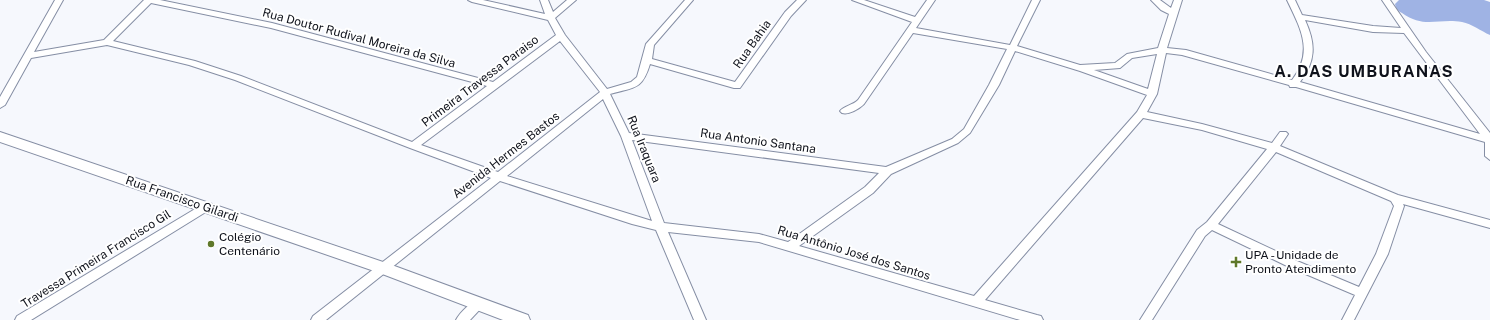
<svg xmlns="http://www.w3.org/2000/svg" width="1490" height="320" font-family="'Public Sans',sans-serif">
<rect width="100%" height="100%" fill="#f6f8fd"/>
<path fill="#9fb3e4" d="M1399,0H1484L1490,2V35C1481,31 1472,24 1462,22C1438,18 1424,29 1402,13C1398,11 1396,9 1395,4Z"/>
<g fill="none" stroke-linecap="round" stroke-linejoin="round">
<defs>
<path id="street" d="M55,0H63L34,52L104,40L144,0H160L272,23L493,82L556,35L548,20L472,2L468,0H483L545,14L540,0H548L553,12L567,0H576L555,18L565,35L607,89L631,82L637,77L646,44L685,0H693L654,45L652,59L735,82L785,12L797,0H806L791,16L740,88H734L650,64C642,90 635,87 610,94L629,133L886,167L952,139L964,129L989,85L1007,49L913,33L864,104C859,109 849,115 842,113L840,111C844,106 853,105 858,100L912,22L852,0H864L915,17L927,0H935L916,28L1010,45L1032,0H1040L1017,46L1080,65L1115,63L1127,54L1158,48L1169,14L1161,10L1151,0H1160L1171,8L1174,0H1182L1167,48L1186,50L1292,80C1314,52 1301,29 1287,0H1295L1302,15L1373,26L1401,28L1382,0H1390L1426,52L1490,133V160L1485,156V142L1296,87H1290L1289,85L1182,55L1166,53L1157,94L1147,112L1202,124L1272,143L1280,132H1286L1288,134L1280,146L1398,195L1490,220V228L1403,204L1404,206L1388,254L1354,320H1342L1355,295L1289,267L1212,230L1205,236L1152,320H1140L1197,230L1207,222L1267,149L1202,130L1143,118L985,300L1037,315L1041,316L1043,320H1020L759,242L668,232L706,320H694L656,230L632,224L500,181L326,320H311L313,316L491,178L410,148L235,80L189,65L107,45L31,58L5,105L0,108V97ZM151,3L271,28L487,86L412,142L241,76L195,61L113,41ZM1305,20L1373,32L1404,33L1480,134L1300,82C1316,61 1316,44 1305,20ZM560,41L600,92L498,172L421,145ZM1015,51L1080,71L1147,95L1137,112L974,296L799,246L873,193L891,174L958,143L970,133L999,85ZM1157,54L1148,89L1094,70L1120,68L1132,58ZM603,99L621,136L652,221L507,176ZM632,140L879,173L865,187L788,242L759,234L664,223ZM1276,152L1391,201L1394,206L1376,254L1359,287L1297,261L1218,224Z
M205,203L209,204L210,207L209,210L31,320H15L17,316Z
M479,299L483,301L485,304L470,320H456C460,312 471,302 479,299Z"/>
<path id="secondary" d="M0,132L389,264L528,315L530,320H503L377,272L0,142Z"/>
</defs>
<use href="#street" stroke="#858ea4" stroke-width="2"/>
<use href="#secondary" stroke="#858ea4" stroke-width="2"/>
<use href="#street" fill="#fff" fill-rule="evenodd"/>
<use href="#secondary" fill="#fff" fill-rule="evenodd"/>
</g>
<g fill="#5f782a" stroke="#fff" stroke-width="1.5">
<circle cx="211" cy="244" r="4"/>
<path d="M1234 256h4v4h4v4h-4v4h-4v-4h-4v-4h4z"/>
</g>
<g text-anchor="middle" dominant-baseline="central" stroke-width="4" stroke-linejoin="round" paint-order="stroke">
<g font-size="12" fill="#0f121b" stroke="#fff">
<text transform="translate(359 38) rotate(15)">Rua Doutor Rudival Moreira da Silva</text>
<text transform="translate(752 44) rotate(-55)">Rua Bahia</text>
<text transform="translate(480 81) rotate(-37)">Primeira Travessa Paraiso</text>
<text transform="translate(758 141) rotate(8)">Rua Antonio Santana</text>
<text transform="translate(644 149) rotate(68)">Rua Iraquara</text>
<text transform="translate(506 155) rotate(-38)">Avenida Hermes Bastos</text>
<text transform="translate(182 199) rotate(19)">Rua Francisco Gilardi</text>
<text transform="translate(854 253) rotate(17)">Rua Antônio José dos Santos</text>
<text transform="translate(96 259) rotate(-32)">Travessa Primeira Francisco Gil</text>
</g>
<g font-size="12" fill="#0f121b" stroke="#fff" text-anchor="start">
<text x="219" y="237">Colégio<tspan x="219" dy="14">Centenário</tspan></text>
<text x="1245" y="255">UPA - Unidade de<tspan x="1245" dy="14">Pronto Atendimento</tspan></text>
</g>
<g font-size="16" font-weight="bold" letter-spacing="1" fill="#0f121b" stroke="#fff">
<text x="1364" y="71">A. DAS UMBURANAS</text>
</g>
</g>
</svg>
